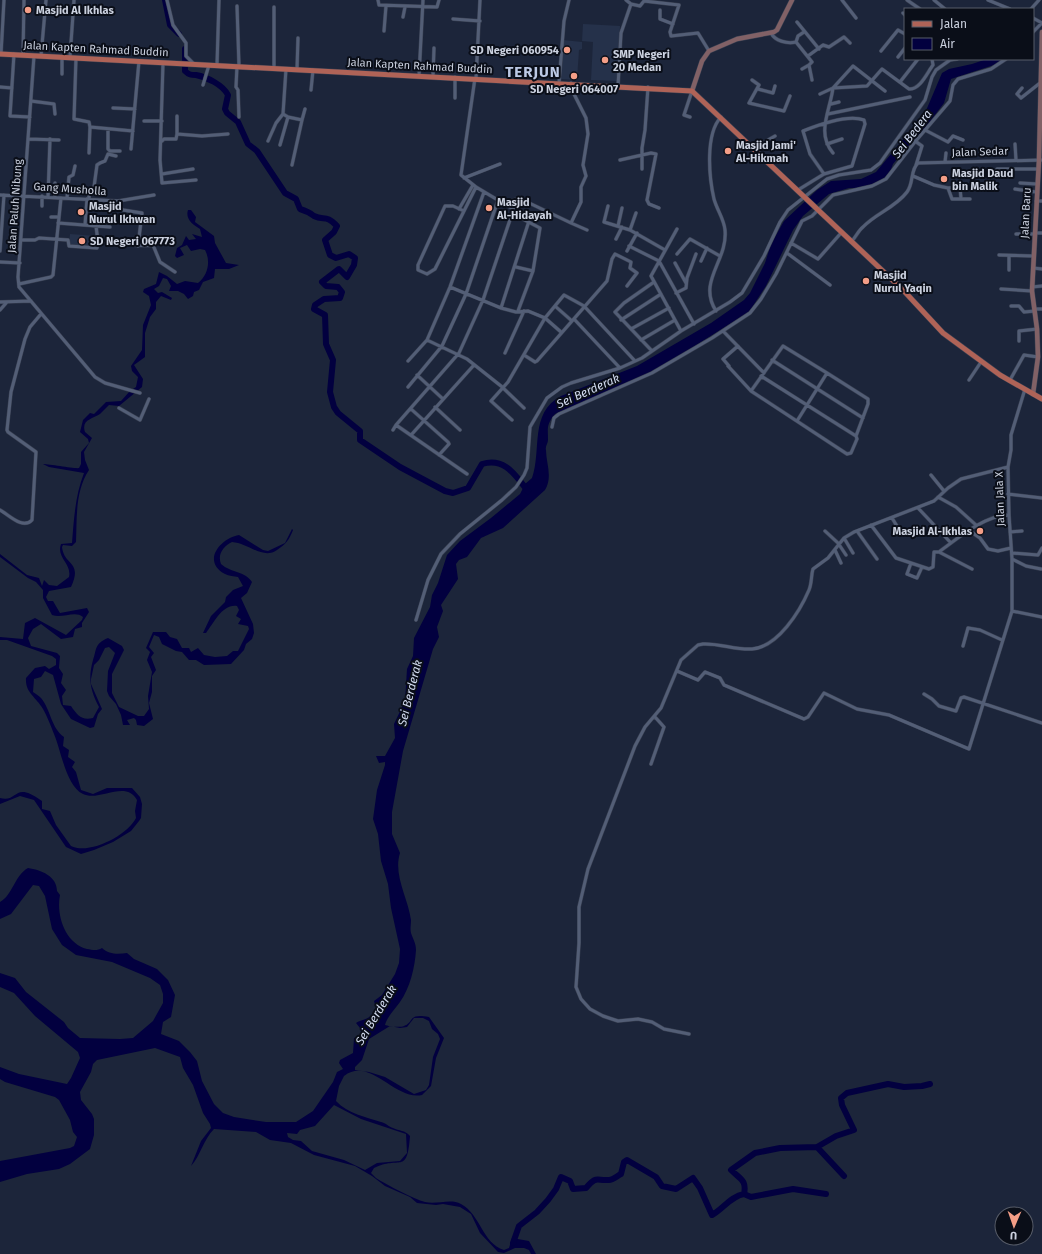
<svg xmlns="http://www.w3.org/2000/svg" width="1042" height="1254" font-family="'Fira Sans',sans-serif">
<rect width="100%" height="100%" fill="#1c253a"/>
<path fill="#25314a" d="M583,24L620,26L617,81L591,80L593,42L582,41Z
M563,40L582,42V49L579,50L577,80L561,79Z
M70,234L96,236L97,248L69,244Z"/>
<path fill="#02003f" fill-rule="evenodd" d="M987,59H1003L994,65L951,79L944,103L919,136L915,138L893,164L890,172L884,178L867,188H849L829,194L803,216L793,230L766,286L749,312L658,369L555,414C546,425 548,428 548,440C548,444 545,446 546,450C546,463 553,477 545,490L503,528L481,538L467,557L459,560L456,564L458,579L441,605L443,611L437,627L439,637L433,649L403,751L392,812V834L400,853C393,875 408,898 411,920C411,925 410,929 411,933C413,939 416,943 416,950C415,967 410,988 400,1002C395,1009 387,1017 385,1025C388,1026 399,1028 404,1026C415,1022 407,1013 429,1017L444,1038L436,1058L431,1086L422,1095C395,1101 370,1056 344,1076L339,1086L336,1101C348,1114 366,1117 381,1122C386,1123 389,1127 393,1128C399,1131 405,1130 410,1136C407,1176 400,1155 374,1168L371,1173L376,1178C387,1185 414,1199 425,1202C437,1205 450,1198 461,1204C481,1215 482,1243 504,1250L509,1248L512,1238L529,1241L536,1254H531L529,1250L524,1248H515L504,1253L498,1252L480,1233L471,1214L460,1207L443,1204L436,1205L417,1203L410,1197L385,1186L372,1176L355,1166L314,1155L291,1143L270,1140L256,1132L214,1129C203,1140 201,1155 191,1166L201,1141L211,1128L210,1124L203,1113L193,1085L183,1068L180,1057L155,1048L97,1060L93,1064L91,1072L80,1092L81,1100L92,1114L94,1119V1135L90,1149L70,1164L59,1169L27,1174L0,1182V1161L70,1148L74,1146L77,1137L73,1132L70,1120L59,1100L55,1097L5,1082L0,1079V1067L19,1074L67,1084L71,1078L80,1058L78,1052L35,1016L14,993L0,987V973L15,978L26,992L64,1022L68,1028L80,1038L120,1039L133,1038L153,1021L163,1003V994L160,985L150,978L112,962L76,955L62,945L52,929L45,896L39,886L33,885L11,914L0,919V902C13,895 14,876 28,868C41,870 57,876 57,891L60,895C56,915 65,943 87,949C93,950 97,951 102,948C109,955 119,954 127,953L134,959L157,969L168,980L175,995L171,1017L163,1022L161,1034L179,1041L190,1052L197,1061L202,1081L214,1104L223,1113L234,1117L266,1122H296L313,1111L333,1082L337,1072L343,1069L339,1063L340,1060L353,1053L354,1038L362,1036L360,1028L356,1023C364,1018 370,1021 376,1008L374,1001L382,995L395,974L399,963L400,949L391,908L388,884L381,861L378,834L373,819L377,790L385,765V762L379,763L376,756H385L395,738L394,724L405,701L407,669L413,656L414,638L430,607L432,595L438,583L447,555L460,541L491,518L520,494L525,484L532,478C542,450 529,413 561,396L637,366L711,323L744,300L750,293L765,263L771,244L784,221L817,190L831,181L861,179L876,172L925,113L942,73L949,69L972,64ZM414,1018H423L429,1021L432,1029L438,1034L440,1039L433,1057L429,1085L426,1090L414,1094L385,1077L369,1072L355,1070V1067L362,1060L369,1039L390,1026L400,1028L407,1027ZM334,1105L361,1119L406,1134L407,1153L400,1161L377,1163L365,1170L344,1160L312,1151L301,1141L293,1140L288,1137L287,1133L297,1134L300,1130L315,1126Z
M188,210H191L196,217L195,222L214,236L215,243L226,263L239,265L229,269H215L214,278L203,282L199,290L194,292L193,296L188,299L184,294L178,291H169L171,286L167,279L163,278L159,286L154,289L158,293L162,292L172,298L171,300L161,296L156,302V309L150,317L145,333V357L134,365L143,379L142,387L119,406L109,405C106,408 103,411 100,414C92,419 81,420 85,432L92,438L84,452L85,460L89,470C75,491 77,518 76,542L72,546L63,545L62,547C64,566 83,561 71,587L49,591L46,597L48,601H53L60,613L87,608L89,612L82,623V627L75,629L73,637L61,639L41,624L33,629L28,638L31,646L57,653L60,656L59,668L63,674L61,683L66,690L62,696L63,705L71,706C77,715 82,721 93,718L99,707C90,690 88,678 93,660C97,649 94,644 108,638L122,646L124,650L112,674V693L119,707L138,716H144L149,709L148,696L152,672L147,660L150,652L146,648L153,632H166L170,637L177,639L182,648H189L191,652L198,648L204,655L215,657L227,656L233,651H238L249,629L248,626L238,624L241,619L236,616L239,610L237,606C222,604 214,623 206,633H203L211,616L225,602L226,597L233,590L243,586L238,577C234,576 229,576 225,574C201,561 221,538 239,535L263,550L268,551L285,543L292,529L293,530C289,540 286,544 277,550C263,560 248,543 232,542C224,546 217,554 221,564C231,573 245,571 252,582L247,593L241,598L253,624L254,633L252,639L246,644L244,650L231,664L204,665L196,660H189L182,652L176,651L162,644L159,637L154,635L149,647L154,653L151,657L156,670L152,676V692L149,703L153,719L144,726L137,725L136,720L134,718L127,720L130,725H123L121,715L116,704L109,696L107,691L108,671L115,653L109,647L105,648L99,660L94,665L91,679V684L102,709L98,714L94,727L90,728L71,719L61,704L53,675L45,671L41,677L34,679L33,692C36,694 39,696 41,698C51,710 51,728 64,737L63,746L69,750L68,757L75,762L72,767L76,772L81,790L93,794L107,788H132L140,797L142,804L141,818L139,821L131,831L113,842L94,850L81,854L66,847L34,800L20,796L0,804V798C19,803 13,780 42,801V809L50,811L56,825L71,846C89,855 127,836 136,818L135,811L137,800C126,779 99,802 83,794C66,786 61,750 54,734C51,726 47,716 43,709C36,697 25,693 26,678L35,668L45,666L49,669L56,665V659L52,656L7,640H0V637L23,639L25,623L35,618L66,635L82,620L83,617C75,610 62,619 52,615L43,598V590L36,582L28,578L0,557V554L27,575L39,578L42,586L44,580L49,585L57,586L69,577C72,563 56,558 61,544L72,543C74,519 75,496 84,473L49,467L43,464C50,464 75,469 79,468L81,464V452L89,443L88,439L80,432L83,420L90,413L94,414L106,402L121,401L130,391L136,387L138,377L132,371L131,366L142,350L143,325L151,305L149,296L143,292L144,289L156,284L159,272L167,276L177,284L185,281L198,283C208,275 211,261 205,250L200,249L191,251L187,245L180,248L184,255L177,258L175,256L177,248L182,245L186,236L189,240L196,239L192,234L202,237L200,229C193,225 185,219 188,210Z"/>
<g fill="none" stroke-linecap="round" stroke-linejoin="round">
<path stroke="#02003f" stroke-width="6" d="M165,0L170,25L179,34
M185,49V71C189,75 191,75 196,75C207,77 223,85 228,95L225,109L227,113L238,122L248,144L257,151L285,193L296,199L300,209C307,211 309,212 314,216C324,221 326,214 337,226L334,232L325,240L330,255L336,258L349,254L355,258L354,265L347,277L339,269L322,282L326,286L338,287L342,292L340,298L324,299L315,305L314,309L325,315L326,344L333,360L330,392L334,407L338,413L360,431V440L400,467L445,491L453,493L468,488L482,464C505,457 515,475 528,491
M817,1147L844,1176
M744,1194C747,1180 740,1179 731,1170L755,1153L780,1148L817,1147L836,1136L854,1130L842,1105L841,1098L847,1093L888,1084L904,1087L922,1086L930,1084
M513,1243L519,1226L537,1212L548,1200L556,1189L561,1177L570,1181L573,1189L586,1188C597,1175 596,1181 609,1180C613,1180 617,1176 621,1174L624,1162L627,1160L656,1177L662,1186L676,1189L693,1178L700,1188L712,1215C723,1209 731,1196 744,1194L751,1197L793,1189L826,1194"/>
<defs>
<path id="street" d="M167,0L173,25L186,43V56L194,64
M378,0L379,5L437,7L439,0
M626,0L631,4L640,6L644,1L679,5L670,32L671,36L698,33L709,51
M842,0L856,18
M907,0L920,9
M934,0L945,9
M988,0L1010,9
M237,6L239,66
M274,7V68
M1031,9L1039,0
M660,10V19L673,24
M903,13L905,15
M403,17L405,7
M1033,18L1042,23
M453,19L480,21
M797,22L819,49
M384,31L386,6
M1033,32L1042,23
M771,33C775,41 787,44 796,42L812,62L809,65L812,80
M796,42L798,36L804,32
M881,51L898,30L905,34
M1,54L4,0
M14,54L10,116L30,117
M23,55L24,0
M34,56L18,277L19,287L95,377L105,383L140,393
M41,56L46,0
M808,56L823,45L829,47L844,37L850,43
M70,57L74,0
M898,57L905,48
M76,58L74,119L89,122L90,127
M163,63L160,160L162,183L196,180
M217,65L219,0
M237,66L236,87L238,90L239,117
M286,69L283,114L288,117L302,120L292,165
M297,69L298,38
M802,69L809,65
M62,74V57
M419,76L423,0
M433,76L434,48
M455,77V98
M475,78L461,175L476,187L513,209
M476,79L480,0
M752,80L759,85L749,103L784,111L790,96
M900,82L918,59
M559,83L564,21L569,0
M571,83L573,92L586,118L588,134L583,165L586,176L581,187V202L571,223L587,230
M203,85L209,65
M618,86L621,33L631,4
M0,87L12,88
M833,88L867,86L882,69L909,89C920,90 927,73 933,65L932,59
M833,88C830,111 816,133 833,153
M1022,88L1017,94L1021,98L1040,83
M758,89L773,93L775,86
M311,90L313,70
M820,94L833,88L853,66L885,91
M31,101L54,104L55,114
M831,104L839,102
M113,108L135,109
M828,114L910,97
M690,117L684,115L692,91
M302,120L305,109
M144,121H162
M108,129V149L110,151H120
M925,130L948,142L953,136L963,140
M177,134V116
M28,139L59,140
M162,141L164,139H176L177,134L202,136L228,134
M268,141L276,123L283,114
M915,141L922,146L916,165
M827,144L842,139
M1015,144L1016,160
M280,145L288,117
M754,148L775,136
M131,149L139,61
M89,153L90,127L133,131
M620,160L651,153L656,154L647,200L649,204L659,208
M945,162L946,153
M642,169V148L645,130L648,87
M997,169H1038
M162,174L193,169
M913,176L934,185L948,188L952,199H970
M464,178L500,164
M1020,183L1037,184
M948,188L960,187L961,199
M1015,189L1036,192
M798,190L824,174L852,166L865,124L864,120C848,114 818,125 803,131L810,154L824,174
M0,195L118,201L154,195
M48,197L50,139
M55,197V183
M67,198L69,177L73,175L75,166
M89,199V189L94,187L97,165L100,163L105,161L108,154L116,156
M119,201L120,208L123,210L142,213L138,246
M1036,201H1042
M504,203L517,199
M42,206V196
M608,206L604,222L630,230L665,250
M459,209L473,185
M464,211L453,206H445L418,265V270L427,274L435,269L476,187
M513,214L540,228L533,271L518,311
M51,217H59
M58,223L110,227
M85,225L87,199
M96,226L98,242
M618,226L622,208
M677,229L651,276L681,331
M630,230L636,213
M1034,233H1042
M1016,234H1034
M616,239L622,227
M22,240H35L39,238L68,240L69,246L97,248L98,242C117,240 134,248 153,245L160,262L175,272
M851,242C856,237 858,231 863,227C876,213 895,208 907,192C914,183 910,170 918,163L1042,160
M791,243L818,259L841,233
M629,246L659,261L694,324
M0,251L4,195
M627,251L637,233
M787,253L830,285
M677,254L690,239L720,256
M999,255L1033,256
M701,261L707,248
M0,262L20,263
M675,263L686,283
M516,267L533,271
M1033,268L1042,269
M1009,270V256
M19,284L51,277L53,275L61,198
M450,287L501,308L516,312L528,311L545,318L561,332
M1032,287L1042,286
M1001,289L1032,291
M676,293L686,288L687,278L696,254
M0,302L31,301
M555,306L572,321
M1011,306H1019L1024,312L1035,311
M501,308L529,221
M1034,309H1042
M0,310L7,302
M716,311C697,281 728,261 725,230C724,219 717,210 714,199C709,177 705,134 721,117
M574,319L620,368
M621,320L661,294
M631,329L669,308
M723,331L764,373
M427,340L467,359L501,386L524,408
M641,340L675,320
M1019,341V331L1037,329
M652,351L615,312L624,303L654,282
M505,353L524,311
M524,355L535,362L537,361L607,281L612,259L615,254L631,262L630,268L637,273L627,286
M772,360L863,418
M408,361L427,340L450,287L484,192
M728,366L751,391L847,454L851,453L857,439L856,436L761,376
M729,366L723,359L738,346
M827,373L868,399V404L856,436
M417,375L443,399
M969,380L981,362
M1010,380L1024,355L1038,357
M408,387L442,346L466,294L498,200
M751,391L783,346L827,373L797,421
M435,407L460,430
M119,408L140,420L149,399
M411,409L448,442L449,444L439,455
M512,420L491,401L508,382L545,318L564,295L584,306L635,361
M552,427L554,418L559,414L652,373L712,338L750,313L761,299L776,274L802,221L812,216L833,195L872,186L886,179L914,143L950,101L953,85L958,79L991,69L1006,59
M393,430L396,425
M412,434L474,365
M467,474L396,425L459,353L483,300L517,199L525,201L571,223
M931,475L944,491
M1008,494L1042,498
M938,497L956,507L976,525
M918,508L951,543
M0,510C9,515 23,530 32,520L36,452L8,432L7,430L11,392L25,339L30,327L41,314
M892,518L900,531
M871,525L896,558L929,569L933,567L934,552H939C958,538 985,515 1009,515
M825,531L838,543L846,555
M857,531L877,559
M970,531L980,538L988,549L998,551L1011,548
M1010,532L1022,531
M844,538L853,553
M835,550L841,563
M939,552L972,569
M1012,553L1038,555L1042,548
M1012,559L1026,566L1041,569
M911,563L907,574L917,578L922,567
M1012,611L1042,617
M416,620L428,580L441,554L460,534L502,500L516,487L524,475L527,468L530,427L547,398L562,387L571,383L620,368L642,358L681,331L730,302L742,293L745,288L764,256L780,222L788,210L827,179L839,175L871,170L880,163L925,100L932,77L936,70L950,60L957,59
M963,646L968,628L980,630L1002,640
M677,671L698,680L705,672L720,678L724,685L804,719L808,717L824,693L857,709L889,715L969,749L1012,611V559L1009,515L1008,467L1011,450V435L1025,389
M924,694L932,699L939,706L956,711L961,698L964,697L1042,723
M651,764L664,727L655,717
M689,1034L664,1029L652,1022L638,1019L618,1021L603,1016L590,1009L581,999L576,987L579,943V907L588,869L635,746L645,727L661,708L681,660L698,645L703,644C719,643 735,650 752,649C778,647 800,611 809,590C812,583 811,575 813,569L828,558L844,538L854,532L934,501L948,488L961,479L1008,467"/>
<path id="secondary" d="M692,91L702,61L709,51L737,39L774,32L777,30L792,0
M1033,394L1038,357L1037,329L1032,291L1039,160L1042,32"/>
<path id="primary" d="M0,54L692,91L904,291L943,333L1000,375L1042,399"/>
</defs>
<use href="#street" stroke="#394052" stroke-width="4"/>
<use href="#secondary" stroke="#394052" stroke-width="5.5"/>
<use href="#primary" stroke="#394052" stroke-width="6"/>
<use href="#street" stroke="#535e76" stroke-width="3"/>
<use href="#secondary" stroke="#816166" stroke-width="4.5"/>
<use href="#primary" stroke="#af6357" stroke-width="5"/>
</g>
<g fill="#f49e87" stroke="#0a0e18" stroke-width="1.5">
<circle cx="28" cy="10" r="4"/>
<circle cx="567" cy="50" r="4"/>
<circle cx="605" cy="60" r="4"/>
<circle cx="574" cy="76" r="4"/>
<circle cx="728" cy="151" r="4"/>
<circle cx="944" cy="179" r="4"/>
<circle cx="489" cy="208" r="4"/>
<circle cx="81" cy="212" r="4"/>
<circle cx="82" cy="241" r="4"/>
<circle cx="866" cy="281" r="4"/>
<circle cx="980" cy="531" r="4"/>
</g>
<g text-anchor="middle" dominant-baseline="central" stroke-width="4" stroke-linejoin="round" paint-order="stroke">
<g font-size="11" font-weight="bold" fill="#cbd1df" stroke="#0a0e18" text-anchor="start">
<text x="36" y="10">Masjid Al Ikhlas</text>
<text x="559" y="50" text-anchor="end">SD Negeri 060954</text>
<text x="613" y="54">SMP Negeri<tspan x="613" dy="13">20 Medan</tspan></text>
<text x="574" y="89" text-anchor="middle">SD Negeri 064007</text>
<text x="736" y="145">Masjid Jami'<tspan x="736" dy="13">Al-Hikmah</tspan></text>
<text x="952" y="173">Masjid Daud<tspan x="952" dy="13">bin Malik</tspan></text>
<text x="497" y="202">Masjid<tspan x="497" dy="13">Al-Hidayah</tspan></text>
<text x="89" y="206">Masjid<tspan x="89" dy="13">Nurul Ikhwan</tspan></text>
<text x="90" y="241">SD Negeri 067773</text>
<text x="874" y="275">Masjid<tspan x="874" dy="13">Nurul Yaqin</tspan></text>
<text x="972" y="531" text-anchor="end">Masjid Al-Ikhlas</text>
</g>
<g font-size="11" fill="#cbd1df" stroke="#0a0e18">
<text transform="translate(96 49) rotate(3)">Jalan Kapten Rahmad Buddin</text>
<text transform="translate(420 66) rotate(3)">Jalan Kapten Rahmad Buddin</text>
<text transform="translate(980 152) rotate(-2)">Jalan Sedar</text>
<text transform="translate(70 189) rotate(4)">Gang Musholla</text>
<text transform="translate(15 206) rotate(-86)">Jalan Paluh Nibung</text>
<text transform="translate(1026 213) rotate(-87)">Jalan Baru</text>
<text transform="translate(1000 499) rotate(-92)">Jalan Jala X</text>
</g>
<g font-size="12" font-style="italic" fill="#d1daee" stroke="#0a0e18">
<text transform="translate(912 134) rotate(-53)">Sei Bedera</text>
<text transform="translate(588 391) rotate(-24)">Sei Berderak</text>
<text transform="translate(410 693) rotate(-76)">Sei Berderak</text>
<text transform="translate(376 1015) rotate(-59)">Sei Berderak</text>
</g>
<g font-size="15" font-weight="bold" letter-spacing="1" fill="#bcc9e5" stroke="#0a0e18">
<text x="533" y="72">TERJUN</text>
</g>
</g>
<rect x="904" y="8" width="130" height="52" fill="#0a0e18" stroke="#575c68"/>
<rect x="912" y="21" width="20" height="6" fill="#af6357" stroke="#575c68"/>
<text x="940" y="28" font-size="12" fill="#cbd1df">Jalan</text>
<rect x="912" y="38" width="20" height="12" fill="#02003f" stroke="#575c68"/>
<text x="940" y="48" font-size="12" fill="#cbd1df">Air</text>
<g transform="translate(1014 1226) rotate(182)"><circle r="19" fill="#0a0e18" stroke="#575c68"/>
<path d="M0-3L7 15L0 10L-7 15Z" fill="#f49e87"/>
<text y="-6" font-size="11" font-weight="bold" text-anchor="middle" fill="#cbd1df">U</text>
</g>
</svg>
